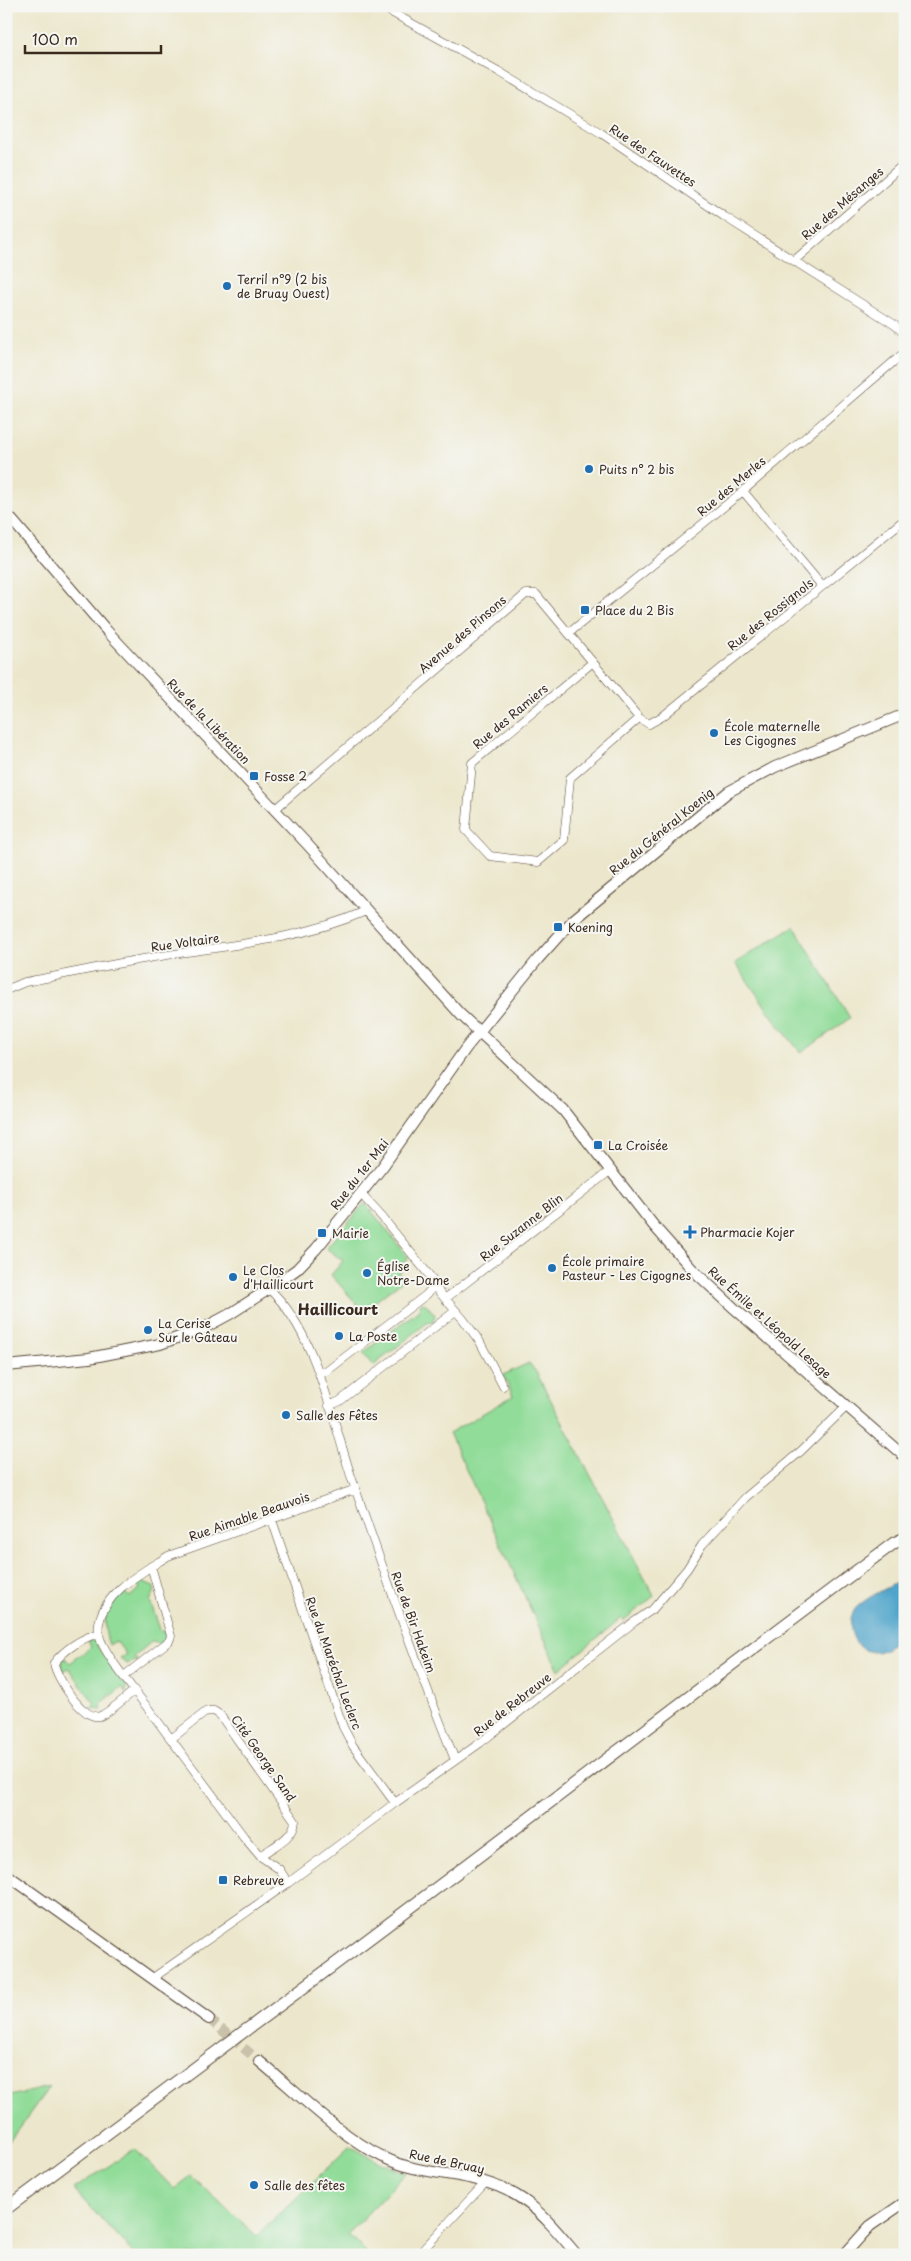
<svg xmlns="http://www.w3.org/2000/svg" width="911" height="2261" font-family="'Playpen Sans',sans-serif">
<rect width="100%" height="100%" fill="#f6f6f2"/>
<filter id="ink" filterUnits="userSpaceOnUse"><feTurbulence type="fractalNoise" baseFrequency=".02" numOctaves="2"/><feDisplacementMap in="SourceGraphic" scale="10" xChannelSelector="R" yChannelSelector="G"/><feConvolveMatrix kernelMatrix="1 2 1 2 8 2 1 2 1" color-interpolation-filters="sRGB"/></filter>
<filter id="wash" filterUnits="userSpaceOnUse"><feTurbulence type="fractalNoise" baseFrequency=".0096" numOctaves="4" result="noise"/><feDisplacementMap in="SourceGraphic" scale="20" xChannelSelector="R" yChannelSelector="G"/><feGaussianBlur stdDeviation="1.12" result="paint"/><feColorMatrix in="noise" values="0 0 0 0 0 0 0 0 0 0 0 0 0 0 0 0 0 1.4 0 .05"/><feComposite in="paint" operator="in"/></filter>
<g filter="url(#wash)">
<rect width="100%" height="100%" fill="#ece7cc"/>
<path fill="#90dc98" stroke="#66835b" d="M794,926L850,1018L801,1053L777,1023L735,963Z
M365,1203L409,1258L399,1266L401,1271L398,1273L403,1280L363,1311L331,1275L343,1261L326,1248Z
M421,1303L426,1304L435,1315L433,1321L427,1323L373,1366L363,1353L418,1311Z
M529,1363L536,1372L654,1596L623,1621L621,1618L559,1670L449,1433L513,1396L503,1375Z
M142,1581L153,1586L155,1591L150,1601L161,1632L166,1629L167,1635L161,1644L151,1642L134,1657L138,1660L127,1664L120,1658L126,1654L116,1641L109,1645C101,1623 105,1606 124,1591L129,1597L140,1589L137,1583Z
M93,1640L97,1641V1646L122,1682L125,1681L127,1687L126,1692L122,1687L100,1704L102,1709L91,1708L95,1704L69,1668L63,1671L62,1662L65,1658L70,1663L91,1647L88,1641Z
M49,2087L6,2146V2097Z
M350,2146L379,2162L406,2173L348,2234L368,2255H135L73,2189L135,2149L174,2189L191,2176L257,2236Z"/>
<path fill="#4fa4cb" stroke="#456774" d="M905,1578V1634C897,1641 887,1651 876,1652C854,1653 844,1625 855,1609C864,1598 892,1586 905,1578Z"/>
</g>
<g filter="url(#ink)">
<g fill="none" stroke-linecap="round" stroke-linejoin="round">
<path stroke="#c9c1a9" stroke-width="10" stroke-dasharray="10 5" stroke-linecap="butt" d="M209,2019L259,2061"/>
<defs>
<path id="street" d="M380,6L498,71L601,133L725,217L895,325L905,334
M795,260L905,163
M743,491L822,586
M569,633L743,491L905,352
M593,662L472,763L466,830L490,856L538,862L564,840L570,778L639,718
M274,810L526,594H536L639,718L649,724L663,716L905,519
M6,990L25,982C70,974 115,963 161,956C231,945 299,940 366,911
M361,1194L382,1217L433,1280L434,1286L463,1319L480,1342L503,1386
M269,1289C316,1330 333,1424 353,1482C385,1575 418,1668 455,1760
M445,1299L611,1170
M320,1373L327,1371L426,1295L434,1286
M329,1406L340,1401L454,1312
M272,1520L343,1727L353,1746L395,1803
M99,1633C82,1638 65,1649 54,1663C56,1677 83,1721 100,1716C110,1712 126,1697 135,1690
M124,1676L169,1641L171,1636L151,1566
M171,1739L207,1711H214L220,1715L295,1821C294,1838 272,1847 260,1856
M288,1883L279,1869L260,1856L244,1837C212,1794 179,1750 147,1707C132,1687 114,1667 103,1645C99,1638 98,1630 99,1623C105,1591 143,1572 168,1556L356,1489
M153,1978L288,1883L395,1803L480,1743L634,1622L653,1609L687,1569L702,1545L746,1497L801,1451L847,1406
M418,2255L486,2182"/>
<path id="secondary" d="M6,513L107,631L307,844L460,1014L563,1110L654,1226L692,1269L735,1309L905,1457
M6,1366L89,1358L160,1344L202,1329L230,1314L269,1289L297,1269L316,1249L383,1166L466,1048L538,959L573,920L728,792L775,767L905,714
M6,1874L209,2019
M259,2061C299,2094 338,2135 385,2158C413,2172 443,2172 473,2179C525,2190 545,2217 577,2255
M844,2255L870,2226L905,2202"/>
<path id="primary" d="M246,2030C464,1870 677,1704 894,1543L905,1538
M6,2209L223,2047"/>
</defs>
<use href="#street" stroke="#564638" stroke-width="9"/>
<use href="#secondary" stroke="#564638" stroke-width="12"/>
<use href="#primary" stroke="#564638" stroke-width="13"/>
<use href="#street" stroke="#fff" stroke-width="8"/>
<use href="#secondary" stroke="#fff" stroke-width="10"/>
<use href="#primary" stroke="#fff" stroke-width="11"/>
<defs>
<path id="primary-bridge" d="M223,2047L246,2030"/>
</defs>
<use href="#primary-bridge" stroke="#564638" stroke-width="13" stroke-linecap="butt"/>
<use href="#primary-bridge" stroke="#fff" stroke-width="11"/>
</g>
</g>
<g fill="#1f6fb2" stroke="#f6f6f2" stroke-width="2">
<circle cx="227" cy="286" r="5"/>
<circle cx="589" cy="469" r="5"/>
<rect x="580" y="605" width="10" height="10" rx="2.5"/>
<circle cx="714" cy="733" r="5"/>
<rect x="249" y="771" width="10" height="10" rx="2.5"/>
<rect x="553" y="922" width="10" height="10" rx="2.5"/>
<rect x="593" y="1140" width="10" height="10" rx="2.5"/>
<path d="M687.5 1224.5h5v5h5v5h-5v5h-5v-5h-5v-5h5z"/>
<rect x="317" y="1228" width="10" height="10" rx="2.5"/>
<circle cx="552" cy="1268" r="5"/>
<circle cx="367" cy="1273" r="5"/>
<circle cx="233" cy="1277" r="5"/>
<circle cx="148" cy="1330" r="5"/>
<circle cx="339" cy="1336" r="5"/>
<circle cx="286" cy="1415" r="5"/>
<rect x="218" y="1875" width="10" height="10" rx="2.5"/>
<circle cx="254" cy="2185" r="5"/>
</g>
<g text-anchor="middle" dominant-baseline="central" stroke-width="4" stroke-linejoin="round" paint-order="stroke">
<g font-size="12" fill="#3b2a1e" stroke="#f6f6f2">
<text transform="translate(653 155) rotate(34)">Rue des Fauvettes</text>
<text transform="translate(842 203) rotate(-41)">Rue des Mésanges</text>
<text transform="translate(731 486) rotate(-40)">Rue des Merles</text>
<text transform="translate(770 614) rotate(-39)">Rue des Rossignols</text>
<text transform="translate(462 634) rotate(-41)">Avenue des Pinsons</text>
<text transform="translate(510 716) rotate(-40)">Rue des Ramiers</text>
<text transform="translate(209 721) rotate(46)">Rue de la Libération</text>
<text transform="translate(661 831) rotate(-39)">Rue du Général Koenig</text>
<text transform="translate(185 942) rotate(-8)">Rue Voltaire</text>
<text transform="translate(359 1174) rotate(-52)">Rue du 1er Mai</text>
<text transform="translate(521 1227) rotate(-38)">Rue Suzanne Blin</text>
<text transform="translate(770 1322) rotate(42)">Rue Émile et Léopold Lesage</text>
<text transform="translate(249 1516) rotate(-19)">Rue Aimable Beauvois</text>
<text transform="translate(414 1622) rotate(70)">Rue de Bir Hakeim</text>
<text transform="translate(334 1663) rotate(70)">Rue du Maréchal Leclerc</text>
<text transform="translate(512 1704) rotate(-38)">Rue de Rebreuve</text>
<text transform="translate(264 1758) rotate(55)">Cité George Sand</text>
<text transform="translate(447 2161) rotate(12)">Rue de Bruay</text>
</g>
<g font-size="12" fill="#3b2a1e" stroke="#f6f6f2" text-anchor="start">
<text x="237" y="279">Terril n°9 (2 bis<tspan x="237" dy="14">de Bruay Ouest)</tspan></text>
<text x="599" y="469">Puits n° 2 bis</text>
<text x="595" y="610">Place du 2 Bis</text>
<text x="724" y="726">École maternelle<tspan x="724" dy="14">Les Cigognes</tspan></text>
<text x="264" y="776">Fosse 2</text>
<text x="568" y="927">Koening</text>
<text x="608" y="1145">La Croisée</text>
<text x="700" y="1232">Pharmacie Kojer</text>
<text x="332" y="1233">Mairie</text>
<text x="562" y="1261">École primaire<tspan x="562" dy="14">Pasteur - Les Cigognes</tspan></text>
<text x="377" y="1266">Église<tspan x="377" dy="14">Notre-Dame</tspan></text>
<text x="243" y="1270">Le Clos<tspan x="243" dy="14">d'Haillicourt</tspan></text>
<text x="158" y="1323">La Cerise<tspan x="158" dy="14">Sur le Gâteau</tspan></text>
<text x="349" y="1336">La Poste</text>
<text x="296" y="1415">Salle des Fêtes</text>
<text x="233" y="1880">Rebreuve</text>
<text x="264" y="2185">Salle des fêtes</text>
</g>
<g font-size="15" font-weight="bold" fill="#3b2a1e" stroke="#f6f6f2">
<text x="338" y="1308">Haillicourt</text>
</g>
</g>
<rect width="911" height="2261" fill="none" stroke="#f6f6f2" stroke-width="25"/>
<path d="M25 45v8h136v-8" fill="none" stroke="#3b2a1e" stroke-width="2.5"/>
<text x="32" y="45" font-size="15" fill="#3b2a1e" stroke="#f6f6f2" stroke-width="4" paint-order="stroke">100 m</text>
</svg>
